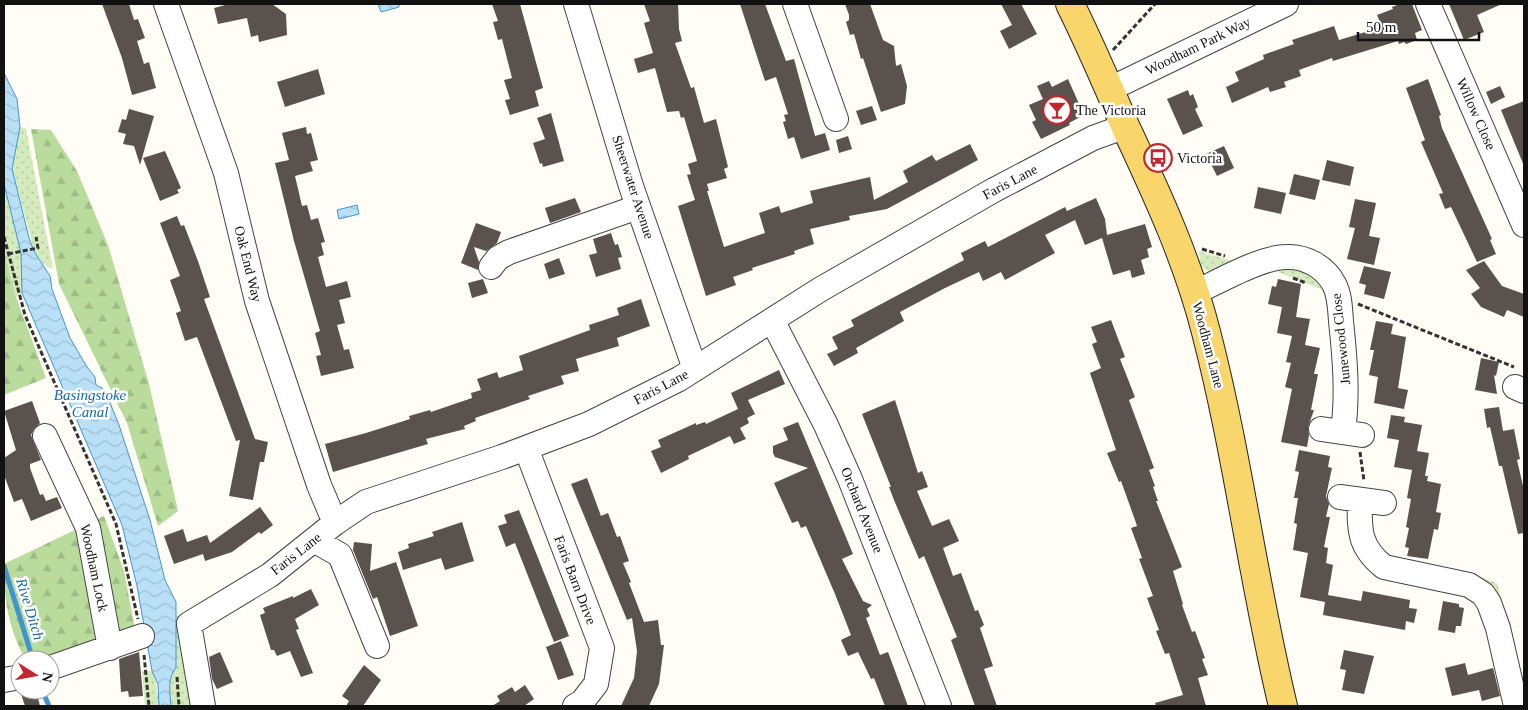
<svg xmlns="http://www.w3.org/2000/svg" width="1528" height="710" font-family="'Times New Roman',serif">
<defs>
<pattern id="grass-dots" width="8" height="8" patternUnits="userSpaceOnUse" patternTransform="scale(1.25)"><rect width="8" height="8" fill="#d5ebbd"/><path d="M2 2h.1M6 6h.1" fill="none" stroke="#b6c8a1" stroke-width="1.8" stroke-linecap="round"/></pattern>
<pattern id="forest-firs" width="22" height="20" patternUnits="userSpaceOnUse" patternTransform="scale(1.25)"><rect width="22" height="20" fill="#b9dc9c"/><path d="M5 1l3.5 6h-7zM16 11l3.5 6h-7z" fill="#9ebc85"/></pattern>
<pattern id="water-waves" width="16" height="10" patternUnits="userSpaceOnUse" patternTransform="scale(1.25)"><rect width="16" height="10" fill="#b9e0f7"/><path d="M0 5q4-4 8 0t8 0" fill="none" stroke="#9ebfd3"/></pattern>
</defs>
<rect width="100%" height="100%" fill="#fffdf5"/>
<path fill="url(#grass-dots)" d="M20,127L26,129L53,269L44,265L35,253L12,169Z
M4,184L21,253L22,293L16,297L4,250Z
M1199,251L1240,263C1227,267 1209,279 1200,264Z
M1301,263L1334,294L1280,273L1276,269Z
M1476,576L1497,583L1502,601L1490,586Z
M177,615L183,619L192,706H171C170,693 167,678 176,668L174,641Z
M142,671H152L155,675L159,706H145Z"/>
<path fill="url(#forest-firs)" d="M31,129L51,130L77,171L108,245L149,384L178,511L158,526L127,423L59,284Z
M4,250L16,297L46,378L4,395Z
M104,516L124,571L136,634L50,660H26C8,629 4,599 4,564Z"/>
<path fill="url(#water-waves)" stroke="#3f96cf" d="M378,4H399V7L381,12Z
M4,73L17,99L20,127L12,169L29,238L35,253L50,276L52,289L70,338L87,367L95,377L96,385L102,388L106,393L119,425L150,520L165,580L176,602V668C167,678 170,693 171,706H159L158,684L152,671L137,586L122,525L22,293L21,253L4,184Z
M357,205L359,214L339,219L337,210Z"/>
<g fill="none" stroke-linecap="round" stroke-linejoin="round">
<path stroke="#3f96cf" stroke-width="5" d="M4,566L33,660
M42,690L49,706"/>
</g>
<path fill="#5a524d" d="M102,4H129L134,20L138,19L145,38L137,41L144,64L149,62L156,88L132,95L122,58Z
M229,4H272L286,14L287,35L259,42L258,35L251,37L247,18L218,24L214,8Z
M492,4H520L543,88L535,91L539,106L510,115L505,100L510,99L504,80L512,78L502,39L498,40L493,22L498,21Z
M644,4H678L679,29L682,41L675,43L691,88L694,87L704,123L716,119L728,167L724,169L727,178L707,184L709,191H707L724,247L765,233L759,213L779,206L781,213L813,203L810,191L870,177L874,200L908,182L903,171L932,155L936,161L970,144L978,160L887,209L849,216L850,220L810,229L814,244L794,251L795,254L752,268L753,270L733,277L736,285L706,296L678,206L695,200L687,175L691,174L688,164L697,161L684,117L681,118L679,111L667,112L655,68L638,73L634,59L653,53L644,23L650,21Z
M740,4H765L786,61L794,59L815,136L825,133L830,150L801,159L794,137L788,139L783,122L786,121L784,115L788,114L776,77L765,81Z
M845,4H870L883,40L894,46L896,66L901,64L907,86L905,104L881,112L863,58L861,59L854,34L850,35L846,22L849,20V15Z
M1001,4H1021L1037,34L1009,49L1000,31L1012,25Z
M1400,4H1412L1422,30L1415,33L1417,40L1406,44L1404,42L1399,44L1398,41L1333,61L1332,58L1299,70L1301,76L1284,82L1286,87L1270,92L1268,87L1232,103L1226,87L1239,81L1235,72L1264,59L1263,55L1294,44L1292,40L1334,26L1339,40L1382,27L1377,15L1393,9L1392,7Z
M1449,4H1502L1477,15L1484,32L1464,40Z
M318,69L325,94L285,107L277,82Z
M1068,79L1084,115L1069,123L1070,125L1041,139L1032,122L1036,120L1029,105L1043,99L1037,86L1049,81L1052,87Z
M1428,79L1441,115L1439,116L1442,128L1492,239L1490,240L1496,254L1477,262L1451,207L1445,209L1439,194L1443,193L1421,142L1425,140L1406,88Z
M1500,86L1505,97L1491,104L1486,92Z
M1188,90L1190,96L1193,94L1198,107L1195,109L1203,126L1183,135L1167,99Z
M1524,101V166L1501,110Z
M872,106L877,120L861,125L856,111Z
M129,109L154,116L140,165L134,146L123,144L126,134L118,132L122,119L126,120Z
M551,113L564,161L543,167L542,163L540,164L533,143L545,139L537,118Z
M306,127L307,134L311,133L318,160L310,162L313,171L295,176L302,206L307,205L311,220L318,218L325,242L321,243L324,255L318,257L326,287L347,281L351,297L339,300L345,323L337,325L344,350L349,349L354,368L321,376L316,356L321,355L315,333L320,331L294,241L275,163L289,160L282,133Z
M848,136L852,149L839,153L836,140Z
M1224,146L1234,168L1217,176L1206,154Z
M165,151L181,188L177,190L179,193L160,201L143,158Z
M1327,160L1354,167L1350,186L1322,180Z
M1294,174L1320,180L1315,200L1289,194Z
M1258,187L1286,193L1281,214L1254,208Z
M575,198L581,212L550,223L545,208Z
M1096,198L1105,219L1107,235L1145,224L1152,247L1147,249L1149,257L1141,260L1145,274L1132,278L1130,270L1113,275L1102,238L1085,245L1075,220L1045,235L1055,253L1005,280L1001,272L983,281L979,272L945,288L900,312L904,321L856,348L858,353L834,366L827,354L838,349L832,337L854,326L851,320L964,260L961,253L985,241L988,247L1065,207L1067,211Z
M1355,199L1376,203L1369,236L1380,238L1374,265L1347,259L1355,228L1349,227Z
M177,216L181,226L184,225L198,261L210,297L204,299L255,439L268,442L264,462H260L253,500L229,496L240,440L236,441L197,337L185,341L176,313L181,311L170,280L180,276L160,223Z
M476,223L501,232L497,243L486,251L474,247L479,262L478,270L461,263Z
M611,233L615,245L618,244L622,257L618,258L621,269L596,277L589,255L597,253L593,239Z
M559,258L565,274L549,279L544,264Z
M1484,261L1502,286L1524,294V317L1507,310L1504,317L1481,307L1471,294L1480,288L1466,270Z
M1364,266L1391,272L1384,299L1364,294L1366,285L1359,283Z
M483,279L488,293L472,298L468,283Z
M1278,279L1301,284L1296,317L1310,319L1305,345L1320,348L1314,374H1318L1311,410H1314L1308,427L1309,435L1307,447L1281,442L1292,389L1285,387L1291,363L1286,362L1292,336L1277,333L1282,307L1268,304L1272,286L1276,287Z
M641,299L650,326L617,338L619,346L576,359L579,371L561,376L564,384L528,396L530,399L475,418L476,421L464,426L465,429L426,439L428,444L333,472L325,444L366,433L410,419L409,416L430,410L431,412L472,398L471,393L481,390L477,379L497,372L499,378L523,370L519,356L590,330L589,325L619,315L617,308Z
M1111,320L1125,357L1120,359L1135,397L1129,400L1154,468L1149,470L1155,486L1153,487L1158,501H1156L1182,567L1173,571L1183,604L1182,605L1192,632L1195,631L1205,658L1202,659L1208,675L1198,678L1206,706H1156L1155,703L1183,695L1169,653L1165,654L1156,631L1159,630L1147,598L1153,596L1139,559L1142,558L1131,528L1137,526L1135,520L1121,481L1119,482L1107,453L1116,450L1090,373L1101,368L1092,344L1097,342L1091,327Z
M1376,321L1393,324L1391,334L1406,337L1398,388L1408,390L1404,409L1374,403L1378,377L1369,375L1374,350H1370Z
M1481,358L1499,362L1496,376L1494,375L1497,394L1475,390Z
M779,370L785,384L748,400L755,414L747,418L749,423L740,428L746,439L734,444L730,436L688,456L689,459L661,473L651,451L661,447L658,440L696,423V425L705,422L706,424L738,409L731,393Z
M895,400L918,473L922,471L928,487L917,491L932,526L949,519L959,541L943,548L953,576L961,573L975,611L978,610L984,625L980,628L993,666L984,669L997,706H975L951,640L957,637L924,556L919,559L894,500L889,487H891L862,414Z
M32,401L40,423L34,429L31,435L41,460L30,464V468L40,495L43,494L46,501L57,497L62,508L31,521L22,499L14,502L4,475V458L16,450L4,411Z
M1499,407L1503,431L1514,429L1520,459L1517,460L1524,490V533L1518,534L1502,466H1499L1490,427L1487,428L1484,409Z
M1391,415L1405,417L1404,422L1422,425L1417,451L1429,453L1425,476H1428L1427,481L1441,484L1436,512L1441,513L1438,530L1434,529L1428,559L1407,556L1409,548L1405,547L1409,528L1406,527L1411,499L1407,498L1412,470L1394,467L1399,440L1387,438Z
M798,422L853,554L842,559L863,601L872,605L867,609L870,616L866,618L880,655L888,652L908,706H885L874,678L871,679L858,652L848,656L841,640L851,635L835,594L806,526L801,528L798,521L792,523L774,483L808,468L775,457L773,453V446L788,440L783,428Z
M1299,450L1330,456L1328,467L1332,468L1326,496L1329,504L1326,517H1330L1324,547L1328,548L1326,563L1333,565L1328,595L1361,601L1363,591L1410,600L1409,608L1417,609L1414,623L1406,621L1405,630L1323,615L1325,602L1300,597L1308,553L1293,550L1297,524L1294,523L1298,498H1294L1299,472L1295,471Z
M587,478L601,516L608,513L617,537L620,536L629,561L623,563L631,582L629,583L644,622L658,620L661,645H664L659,684L649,706H621L634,678L637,651L632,618L627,620L571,484Z
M260,507L273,525L261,534L259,532L232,552L205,561L203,554L174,564L164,536L183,529L187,542L207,535L210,543Z
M519,510L569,636L554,642L515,543L506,547L498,526L507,523L504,515Z
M462,522L474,561L445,570L441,558L403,570L398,552L409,548L408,544L434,536L432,532Z
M354,542L372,544L370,571L396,562L418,626L390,636L377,597L373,599L353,550Z
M311,589L319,605L295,619L299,629L296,630L313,673L301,677L290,651L277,656L274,650H271L260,615L265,613L263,608L293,596V598Z
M1443,601L1459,604V607L1464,608L1461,626H1456L1455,633L1438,630Z
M561,641L574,675L558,680L546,647Z
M1344,650L1374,656L1364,694L1342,690L1346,670L1340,669Z
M139,652L143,696L129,697L128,691L121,692L119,659Z
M220,652L233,682L217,689L212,679L209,657Z
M1465,663L1468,675L1493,668L1500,696L1482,701L1479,690L1452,696L1445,668Z
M364,665L381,680L363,706H346L349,701L342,696Z
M525,685L534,699L524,706H492L500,701L497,696L512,687L515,692Z
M36,690L40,706H25L21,694Z"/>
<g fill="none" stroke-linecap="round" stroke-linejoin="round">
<defs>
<path id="minor" d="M166,4L226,173L257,301L319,485L335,523
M576,4L631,186L695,369
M795,4L836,119
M1428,4L1524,225
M1110,89L1286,4
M491,267L498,258L509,252L638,207
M1194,293C1218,282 1261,257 1286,257C1306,256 1325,267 1334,284C1340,295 1340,309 1341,321C1345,359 1348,395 1343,432
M772,320L826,425L850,479L939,706
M1515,387L1524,391
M1321,429L1362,435
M45,436L88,528L110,648
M526,448L602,648L596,684L582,702L575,706
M1340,497L1384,503
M1360,500C1359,530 1359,547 1384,567L1469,585L1483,594L1489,603L1498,628L1516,706
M314,540L340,555L377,646
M50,668L142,636
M4,680L20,677
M203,706L189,624L270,575L335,523L366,502L502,457L589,424L679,379L821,289L994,190L1093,138L1126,126"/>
<path id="major" d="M1070,4C1090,44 1108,86 1126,128C1157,194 1188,261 1206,332C1238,455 1253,582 1283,706"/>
</defs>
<use href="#minor" stroke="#444" stroke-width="26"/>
<use href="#major" stroke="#222" stroke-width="30"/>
<path stroke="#333" stroke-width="3" stroke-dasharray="5 2.5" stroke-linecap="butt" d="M1113,50L1155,4
M4,237L25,315L116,524L138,619
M1202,249L1225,256
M8,254L38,248L36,237
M1293,278L1306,283
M1358,304L1514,367
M1360,452L1364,481
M144,655L149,706
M177,677L179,706"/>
<use href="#minor" stroke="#fff" stroke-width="24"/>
<use href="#major" stroke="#f9d66b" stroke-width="28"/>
</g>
<defs>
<symbol id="bar-ring" viewBox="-11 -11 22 22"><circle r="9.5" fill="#fff" stroke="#c4262e" stroke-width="1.5"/><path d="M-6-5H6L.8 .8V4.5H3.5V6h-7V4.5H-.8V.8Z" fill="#c4262e"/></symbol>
<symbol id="bus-ring" viewBox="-11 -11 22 22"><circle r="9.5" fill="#fff" stroke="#c4262e" stroke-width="1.5"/><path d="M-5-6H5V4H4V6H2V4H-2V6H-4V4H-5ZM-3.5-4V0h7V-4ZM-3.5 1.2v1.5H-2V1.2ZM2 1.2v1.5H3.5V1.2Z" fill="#c4262e"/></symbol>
</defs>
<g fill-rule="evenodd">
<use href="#bar-ring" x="1041" y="94" width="32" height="32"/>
<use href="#bus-ring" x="1142" y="142" width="32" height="32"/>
</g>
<g text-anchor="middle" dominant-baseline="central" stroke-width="5" stroke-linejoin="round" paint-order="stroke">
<g font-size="14" fill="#111" stroke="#fff">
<text transform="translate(1198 46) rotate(-26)">Woodham Park Way</text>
<text transform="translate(1476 114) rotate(66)">Willow Close</text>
<text transform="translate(1010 182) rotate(-28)">Faris Lane</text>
<text transform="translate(633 187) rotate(72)">Sheerwater Avenue</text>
<text transform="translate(248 264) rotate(76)">Oak End Way</text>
<text transform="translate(1341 339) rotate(-96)">Junewood Close</text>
<text transform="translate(1208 345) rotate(75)">Woodham Lane</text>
<text transform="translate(661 387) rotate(-28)">Faris Lane</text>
<text transform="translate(862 510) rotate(68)">Orchard Avenue</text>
<text transform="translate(296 554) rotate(-38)">Faris Lane</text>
<text transform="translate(94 568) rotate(78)">Woodham Lock</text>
<text transform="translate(575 580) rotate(69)">Faris Barn Drive</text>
</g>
<g font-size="14" fill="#111" stroke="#fff" text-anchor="start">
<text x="1076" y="110">The Victoria</text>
<text x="1177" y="158">Victoria</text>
</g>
<g font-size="15" font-style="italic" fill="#1768a6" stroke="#fff">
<text x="90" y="395">Basingstoke<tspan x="90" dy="17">Canal</tspan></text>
<text transform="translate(30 609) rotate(73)">Rive Ditch</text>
</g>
</g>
<rect width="1528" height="710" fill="none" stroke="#111111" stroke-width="10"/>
<g transform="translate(35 675) rotate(101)"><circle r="24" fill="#ffffff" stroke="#a0a0a0"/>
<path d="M0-4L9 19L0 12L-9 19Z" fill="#c4262e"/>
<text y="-8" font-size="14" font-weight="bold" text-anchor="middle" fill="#111111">N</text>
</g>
<path d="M1358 32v8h121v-8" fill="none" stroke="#111111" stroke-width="2.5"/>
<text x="1366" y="32" font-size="15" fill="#111111" stroke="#ffffff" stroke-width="4" paint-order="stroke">50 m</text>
</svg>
